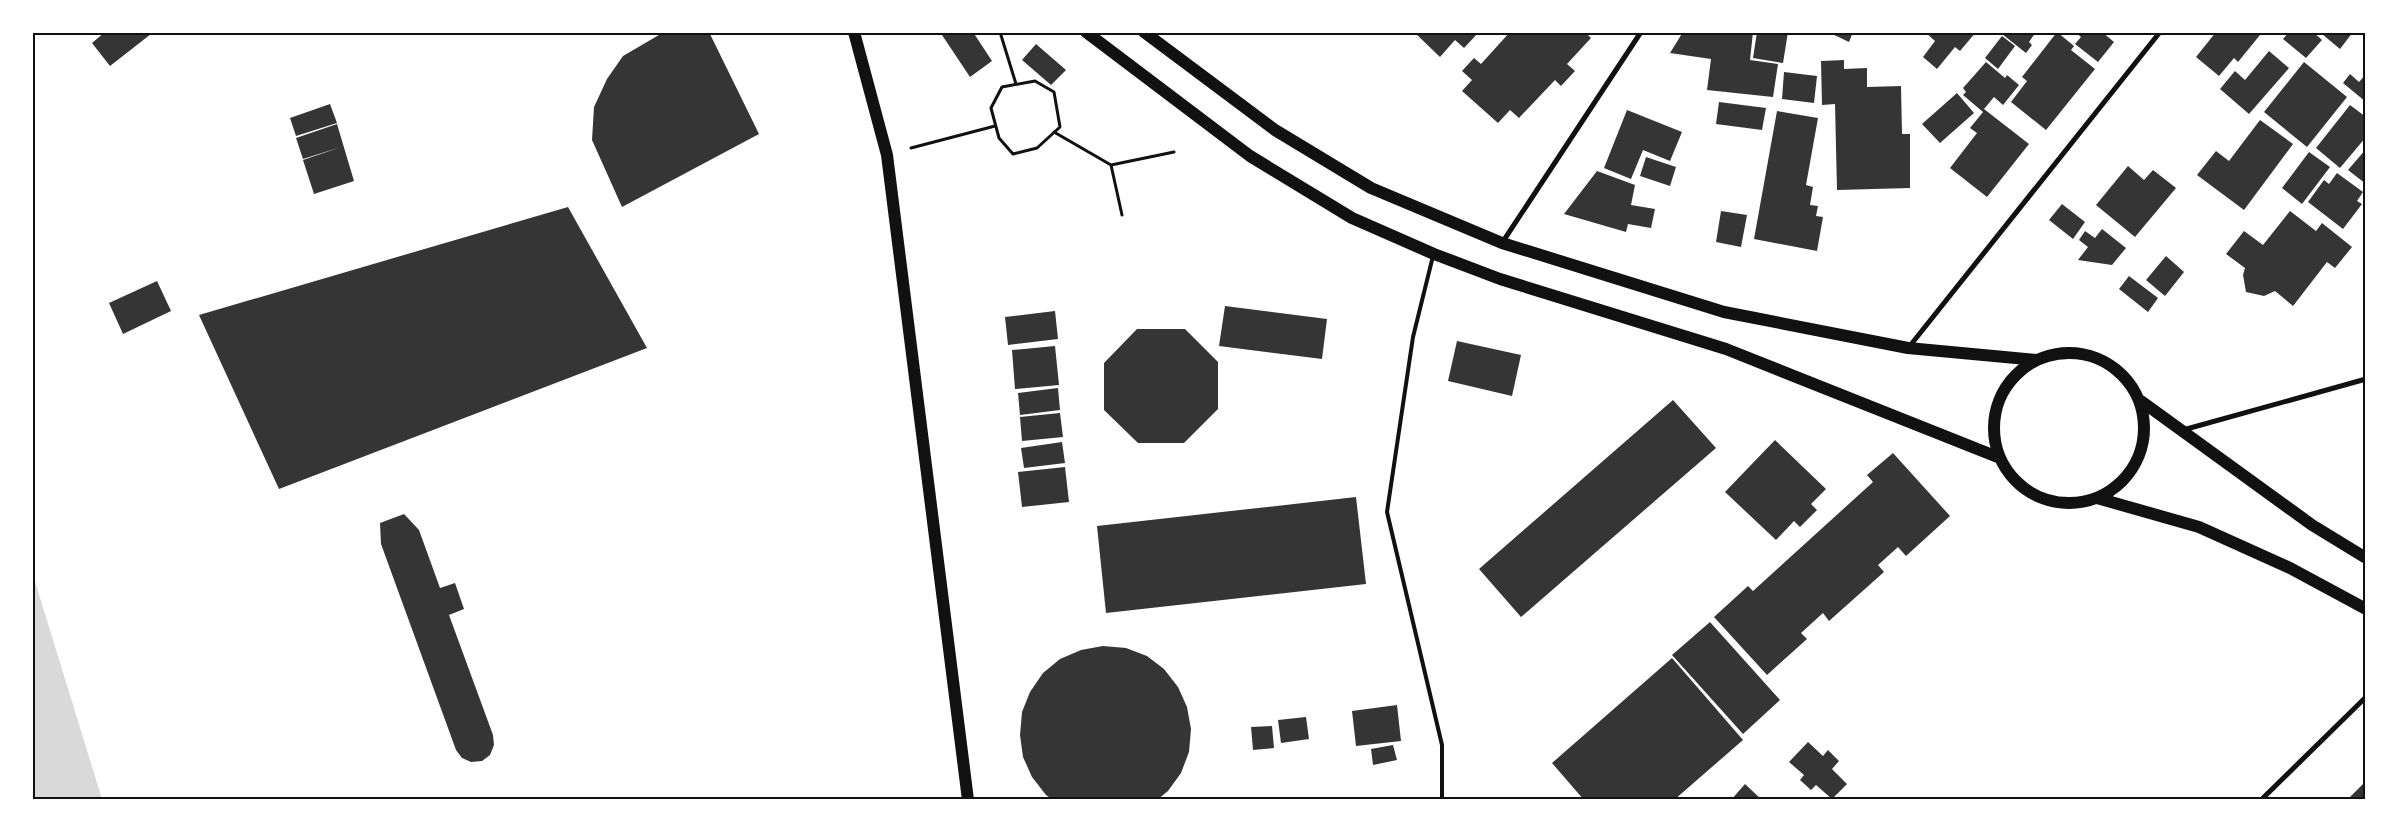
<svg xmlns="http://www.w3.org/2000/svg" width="2398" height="832" font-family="Cabin,sans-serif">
<rect width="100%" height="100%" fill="#fff"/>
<path fill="#d9d9d9" d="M33,575L102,799H33Z"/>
<path fill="#353535" d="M105,32H150L151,34L110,66L92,43Z
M664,32H709L759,134L622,207L592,140L594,107L607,79L623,56Z
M940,32H973L992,61L970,77Z
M1414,32H1479L1464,48L1455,40L1440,57Z
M1510,32H1585L1591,38L1567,64L1575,71L1561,86L1555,80L1519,118L1510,110L1498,123L1462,91L1472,80L1462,71L1474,58L1481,64Z
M1683,32H1753L1750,60L1778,64L1773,97L1707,90L1711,59L1670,53Z
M1757,32H1788L1783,63L1753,58Z
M1828,32H1853L1849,42Z
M1925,32H1976L1960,51L1955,47L1937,69L1923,57L1935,41Z
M2004,32H2036L2029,42L2032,45L2026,53L2002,34Z
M2057,32L2074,46L2071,50L2095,69L2046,130L2011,102L2027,81L2022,77Z
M2075,32H2102L2114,42L2098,62L2075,44L2081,37Z
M2216,32H2258L2260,35L2238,62L2234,58L2219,76L2196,57Z
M2289,32H2313L2322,40L2306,58L2283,39Z
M2323,32H2353L2340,49L2322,34Z
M2002,36L2015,46L1998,69L1985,58Z
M1036,44L1066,70L1051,85L1022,60Z
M2269,51L2289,68L2249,114L2220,89L2235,71L2245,80Z
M1844,60V69L1867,68V87L1901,86L1902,134H1910V188L1837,190L1835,104L1822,105L1821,61Z
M1986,62L2005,78L2007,75L2019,85L2003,105L1994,97L1984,109L2029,144L1987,197L1950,168L1977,133L1970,128L1983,112L1963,95L1966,92L1963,88Z
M2304,62L2347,97L2307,147L2264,112Z
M1784,72L1817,76L1814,103L1782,99Z
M2350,74L2359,82L2366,74V102L2343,83Z
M1957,93L1974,113L1940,143L1922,124Z
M1719,102L1766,108L1762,130L1716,124Z
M330,104L337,123L296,136L290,118Z
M2350,105L2366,117V137L2340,168L2316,148Z
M1627,110L1682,132L1670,161L1643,150L1631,179L1604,168Z
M1777,111L1818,118L1806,185L1813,187L1810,205L1818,206L1816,216L1823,217L1817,251L1754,239Z
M2260,120L2293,144L2244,210L2197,175L2216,151L2229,161Z
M337,124L354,181L314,194L303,160L341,147L303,159L296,138Z
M2366,149V184L2348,170Z
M2309,152L2330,167L2302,204L2282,188Z
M1646,157L1676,167L1670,186L1640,176Z
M2128,166L2144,180L2153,170L2176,188L2135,237L2096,205Z
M1597,171L1635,185L1631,205L1655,209L1651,228L1628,224L1626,232L1564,214Z
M2337,173L2363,192L2357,201L2362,204L2343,229L2308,202L2324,180L2329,184Z
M2062,204L2085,222L2073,239L2049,220Z
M568,207L647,348L279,489L199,315Z
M1721,211L1747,215L1741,247L1716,242Z
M2290,211L2316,231L2322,223L2352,247L2335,268L2327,262L2293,306L2275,291L2264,296L2246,292L2243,275L2245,268L2226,254L2244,231L2263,245Z
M2102,229L2126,248L2112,265L2078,260L2088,247L2079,240L2085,231L2095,238Z
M2166,256L2184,272L2165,296L2146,280Z
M2129,276L2158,298L2148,312L2119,289Z
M157,281L171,311L123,334L109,303Z
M1225,306L1327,319L1322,359L1219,346Z
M1055,311L1058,339L1008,345L1005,317Z
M1137,329H1185L1218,362V409L1184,443H1138L1104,410V363Z
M1457,341L1521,355L1512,396L1448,381Z
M1055,346L1059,385L1015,389L1012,350Z
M1058,388L1060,410L1020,415L1018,393Z
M1673,400L1716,448L1521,617L1479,569Z
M1060,413L1063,437L1022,441L1020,417Z
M1775,440L1826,489L1811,504L1817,510L1800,527L1794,521L1776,540L1725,492Z
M1062,442L1065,463L1024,468L1021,448Z
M1893,453L1950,516L1906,556L1898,547L1878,565L1884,572L1829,621L1823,613L1801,633L1807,639L1767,675L1714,617L1748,586L1753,591L1873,482L1867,475Z
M1065,467L1069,502L1022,507L1018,472Z
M1356,497L1366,584L1106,613L1097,526Z
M404,514L419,530L440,588L455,583L464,609L449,615L493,735L494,745L490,755L482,761L471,762L462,758L456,750L381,544L380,523Z
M1710,622L1780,700L1743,734L1672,655Z
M1103,646L1126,648L1147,656L1164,669L1178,687L1187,707L1191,729L1189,752L1181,773L1168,791L1157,800H1053L1046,795L1032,777L1023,757L1020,735L1022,712L1030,692L1043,673L1060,659L1081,650Z
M1672,658L1743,740L1674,800H1584L1552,763Z
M1397,705L1401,741L1356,746L1352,711Z
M1306,717L1309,739L1281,743L1278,720Z
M1272,726L1274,748L1253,750L1251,727Z
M1808,742L1823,756L1828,750L1839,761L1832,769L1847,784L1832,799L1816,785L1811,790L1800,780L1804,775L1789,762Z
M1393,745L1397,760L1373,765L1371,749Z
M2366,781V800H2347Z
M1745,784L1762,800H1731Z"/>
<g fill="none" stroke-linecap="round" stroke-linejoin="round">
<path stroke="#111" stroke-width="3" d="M1000,32L1016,84
M1035,81L1054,92L1060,127L1037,148L1013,154L999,138L991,108L1002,87Z
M1054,132L1111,165L1122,215
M911,148L995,126
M1111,165L1174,152"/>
<path stroke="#111" stroke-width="4" d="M1433,256L1413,337L1387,512L1442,745V800"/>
<path stroke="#111" stroke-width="5" d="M1502,243L1641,32
M1909,347L2160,32
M2183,430L2366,379
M2261,800L2366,697"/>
<path stroke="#111" stroke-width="12" d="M854,32L887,155L968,800
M1086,32L1250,156L1352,218L1434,254L1500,279L1726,349L2000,458
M1144,32L1275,130L1371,188L1502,243L1724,312L1908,348L2036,360
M1994 428a75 75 0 1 1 150 0a75 75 0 1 1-150 0Z
M2141,401L2312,525L2366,558
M2097,498L2199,527L2290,568L2366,609"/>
</g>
<rect width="2398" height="832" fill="none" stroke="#ffffff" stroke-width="68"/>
<rect x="34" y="34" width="2330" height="764" fill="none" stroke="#111" stroke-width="2"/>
</svg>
